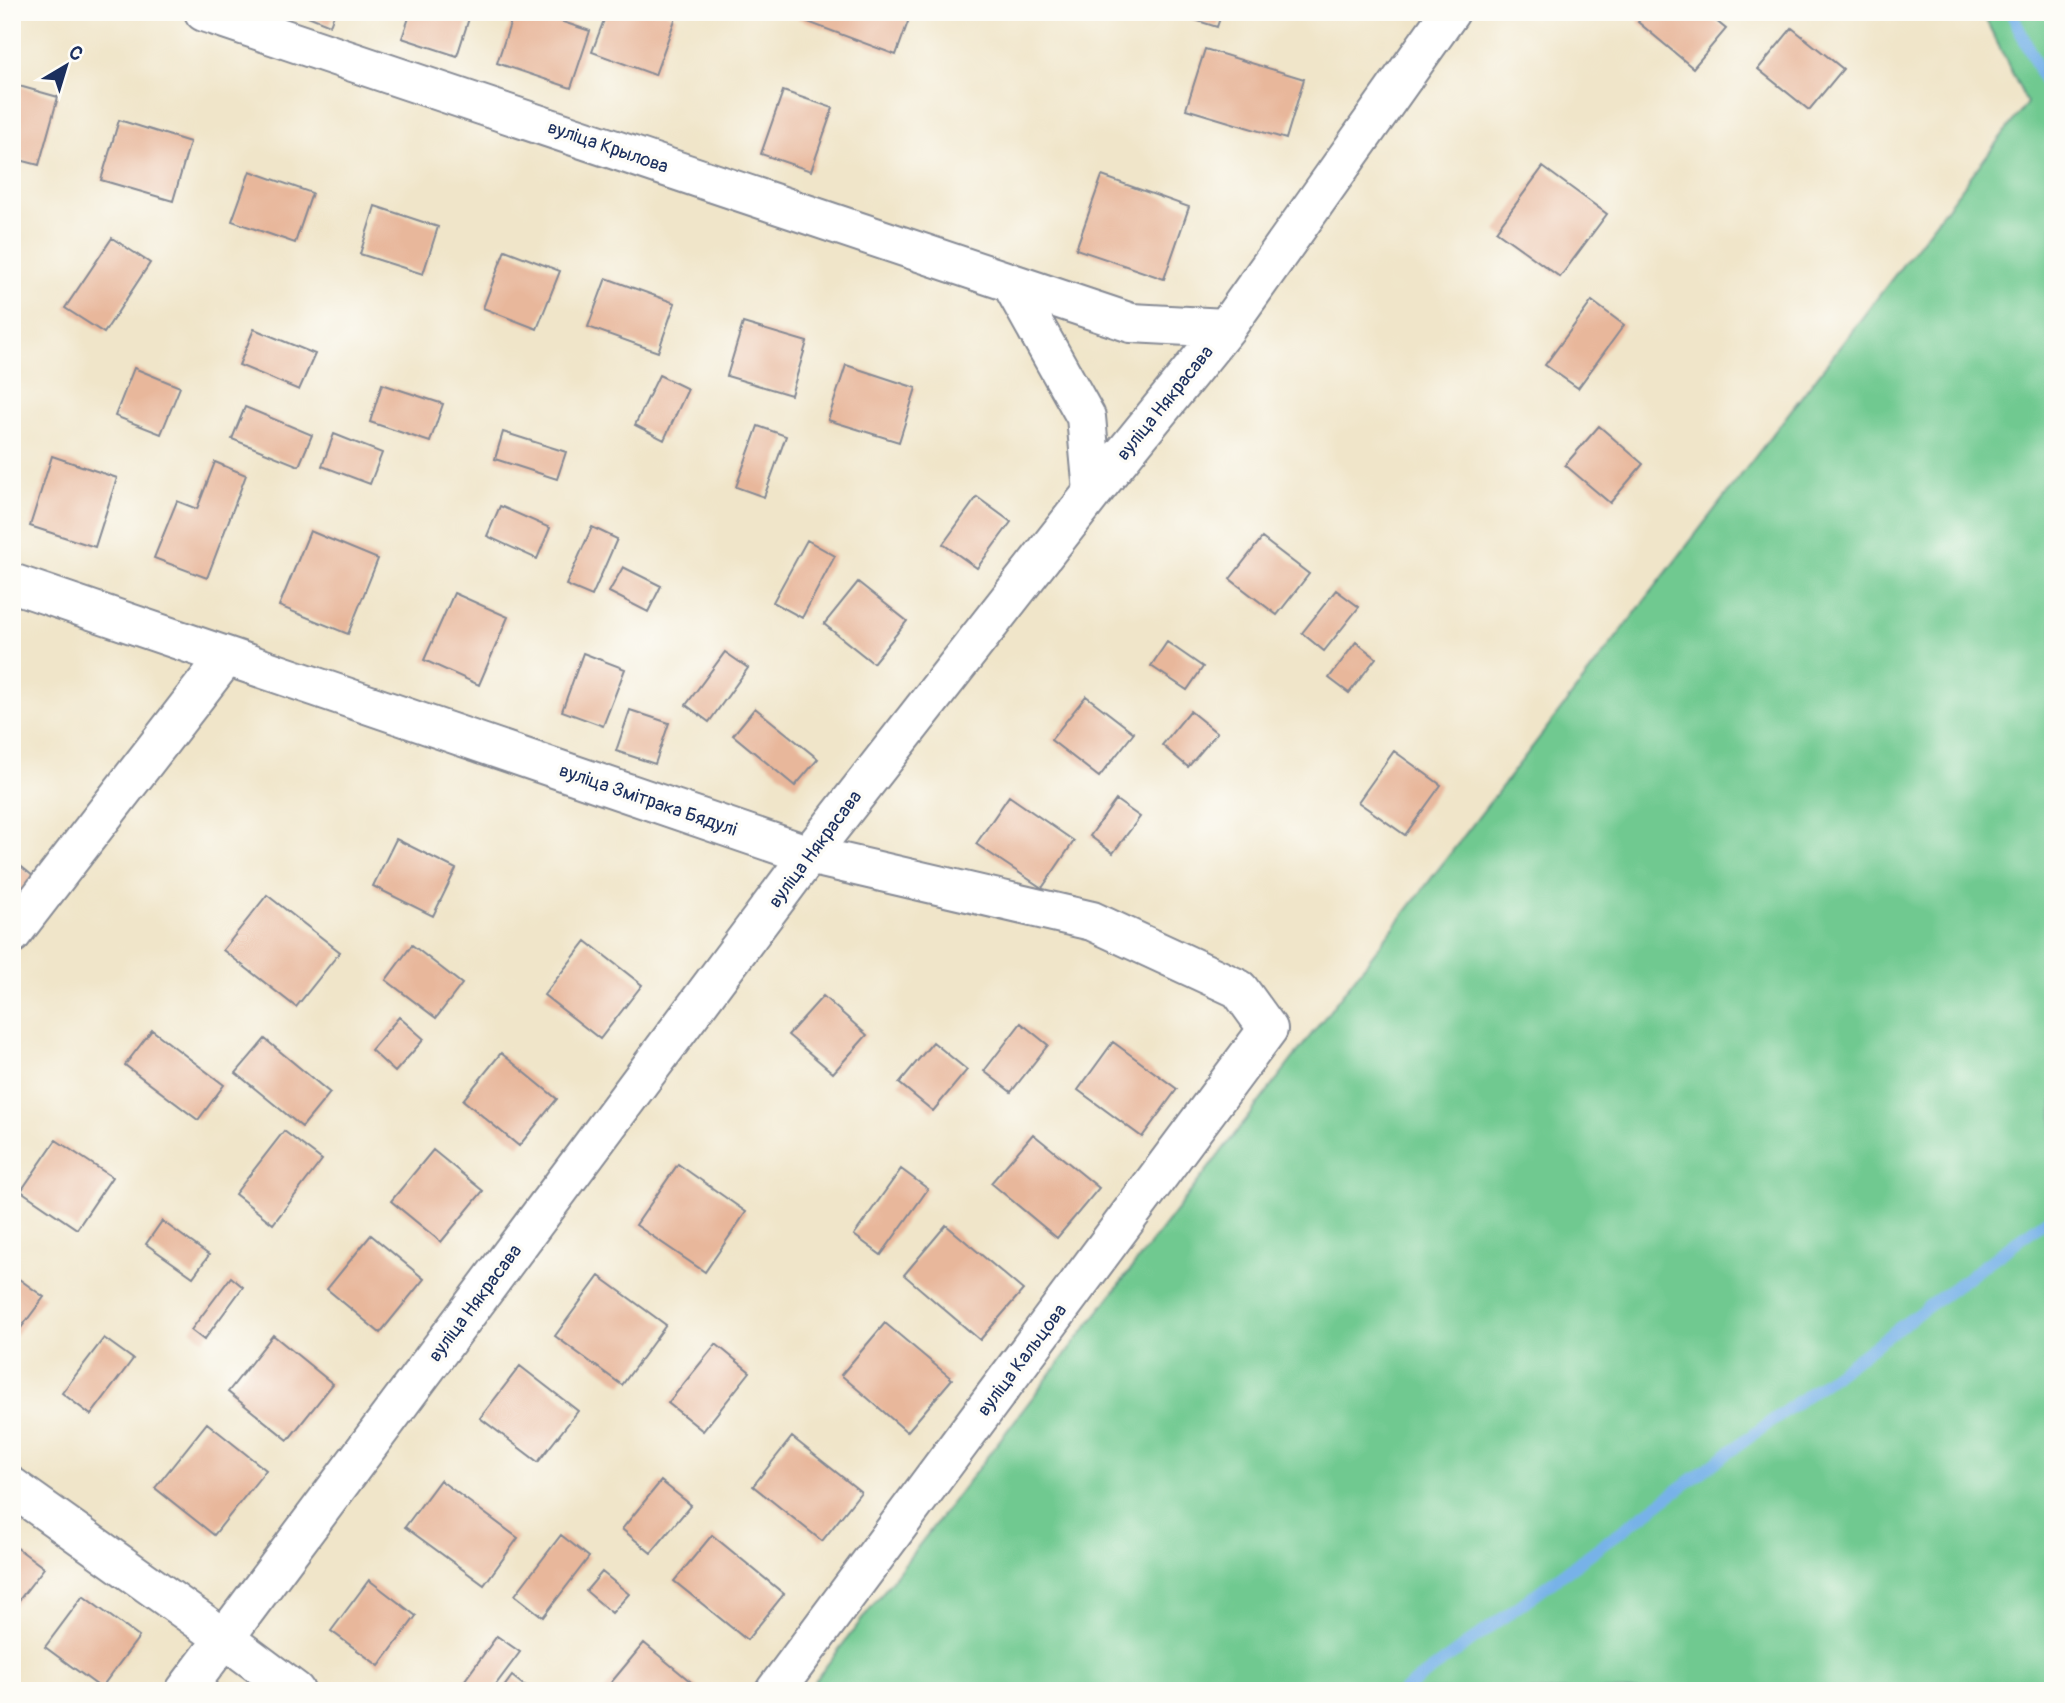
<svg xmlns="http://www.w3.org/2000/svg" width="2065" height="1703" font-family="Pangolin,sans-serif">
<rect width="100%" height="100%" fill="#fdfcf7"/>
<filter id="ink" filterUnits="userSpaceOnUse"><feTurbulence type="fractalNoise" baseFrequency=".0143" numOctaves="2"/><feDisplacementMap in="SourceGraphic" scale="14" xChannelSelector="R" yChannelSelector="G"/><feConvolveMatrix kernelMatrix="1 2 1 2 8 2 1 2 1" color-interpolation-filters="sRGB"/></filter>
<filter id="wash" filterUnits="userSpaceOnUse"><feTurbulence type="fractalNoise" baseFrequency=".00686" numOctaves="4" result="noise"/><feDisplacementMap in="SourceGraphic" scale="28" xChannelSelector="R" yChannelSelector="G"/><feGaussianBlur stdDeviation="1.57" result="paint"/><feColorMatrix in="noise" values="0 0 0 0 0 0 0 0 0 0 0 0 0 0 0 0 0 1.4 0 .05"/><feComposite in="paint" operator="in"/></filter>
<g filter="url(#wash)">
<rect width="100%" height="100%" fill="#f0e5c9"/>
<path fill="#6fc990" stroke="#457c77" stroke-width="2" d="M1982,12H2053V1691H807L2027,103Z"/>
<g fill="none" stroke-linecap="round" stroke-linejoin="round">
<path stroke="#77b2e8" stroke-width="12" d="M2011,12L2053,99
M1403,1691L2053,1215"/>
</g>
<g id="blocks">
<path fill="#e8b79b" d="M298,12H335L330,25Z
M411,12H471L457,56L402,38Z
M514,12H533L590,31L571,88L497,63Z
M607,12H665L676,17L655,75L592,52Z
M799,12H892L909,19L896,55L797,18Z
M1170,12H1222L1217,27Z
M1646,12H1705L1726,29L1693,68L1638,22Z
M1792,28L1843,69L1809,110L1758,69Z
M1205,49L1304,79L1286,139L1186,109Z
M12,84L58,97L39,165L12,158Z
M783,91L833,108L811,171L761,154Z
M119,120L190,142L173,201L101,180Z
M1543,167L1607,214L1560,277L1496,231Z
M250,171L312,193L295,243L232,221Z
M1102,176L1189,207L1164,279L1076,249Z
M375,206L438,227L423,274L360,254Z
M112,238L150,263L104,333L65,308Z
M505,250L560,271L537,329L483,308Z
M606,278L675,303L658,352L588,327Z
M1592,301L1624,325L1578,388L1545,365Z
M743,323L807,342L791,395L727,376Z
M254,329L315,354L299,390L239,365Z
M846,365L916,388L899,442L828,420Z
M134,368L180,387L161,434L115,416Z
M659,375L688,389L664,440L635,425Z
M382,384L443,404L430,442L370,422Z
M245,407L312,435L299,466L232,439Z
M758,426L786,436L764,497L736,487Z
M1599,426L1643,464L1610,503L1565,465Z
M503,432L566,452L557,479L495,459Z
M334,434L382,453L370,484L322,466Z
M52,456L117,478L95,547L30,526Z
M215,462L246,475L207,578L154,558L177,501L197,509Z
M977,497L1011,522L977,568L943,544Z
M500,506L550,528L537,559L487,536Z
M592,527L617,539L592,596L566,585Z
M310,531L378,559L348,634L279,606Z
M1262,538L1309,574L1277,615L1230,579Z
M807,540L835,556L802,618L773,602Z
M623,567L661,586L648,612L609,592Z
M858,582L907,621L873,663L824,624Z
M1336,590L1359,607L1324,651L1302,633Z
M454,593L508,617L479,685L424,660Z
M1167,642L1203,667L1187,690L1151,666Z
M1356,642L1376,658L1349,693L1329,678Z
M725,652L748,668L709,722L686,705Z
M583,653L625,669L603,726L562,711Z
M1086,696L1134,733L1099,777L1051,740Z
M755,708L818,759L795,786L733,735Z
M630,710L669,723L655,764L616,751Z
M1190,711L1217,733L1188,767L1162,745Z
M1394,751L1441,785L1405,835L1358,802Z
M1009,796L1074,841L1042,888L976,844Z
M1116,800L1140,817L1113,853L1090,836Z
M396,839L456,869L433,916L373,886Z
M12,859L34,877L12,903Z
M267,895L340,952L296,1007L223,950Z
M586,941L642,985L600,1039L544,995Z
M412,945L462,984L436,1018L386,980Z
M823,996L867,1035L833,1073L788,1035Z
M399,1017L424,1039L395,1072L371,1050Z
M1021,1023L1048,1045L1011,1092L984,1071Z
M152,1030L224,1085L198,1120L125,1065Z
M265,1039L330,1093L302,1127L236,1073Z
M933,1042L967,1070L933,1111L899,1083Z
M1113,1042L1177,1089L1142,1137L1078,1090Z
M501,1053L557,1099L519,1146L463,1100Z
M284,1131L322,1160L273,1224L235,1194Z
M1033,1134L1099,1188L1057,1238L991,1183Z
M56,1140L112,1177L77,1229L21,1191Z
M433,1150L483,1191L441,1242L391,1201Z
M678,1164L746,1212L705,1272L636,1225Z
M901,1169L928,1189L881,1255L854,1235Z
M162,1221L209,1255L193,1277L146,1244Z
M946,1225L1023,1290L980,1340L904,1275Z
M371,1235L424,1279L380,1333L327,1289Z
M12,1274L44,1297L12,1340Z
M599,1276L666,1325L622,1385L555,1336Z
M231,1277L243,1287L204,1340L191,1330Z
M885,1323L952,1379L907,1432L841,1375Z
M273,1335L333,1384L288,1440L228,1392Z
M104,1338L133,1359L91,1415L62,1393Z
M716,1344L750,1372L703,1431L668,1403Z
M520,1366L578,1411L538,1462L480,1418Z
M207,1423L266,1470L214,1535L155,1488Z
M792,1437L861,1492L822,1541L753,1486Z
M440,1480L518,1538L484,1585L405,1527Z
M661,1481L691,1505L651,1553L622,1529Z
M561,1535L589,1557L543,1617L515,1595Z
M712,1535L784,1594L747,1640L674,1581Z
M12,1544L44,1568L12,1609Z
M602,1572L629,1594L612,1613L586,1591Z
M369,1580L416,1616L379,1666L331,1631Z
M83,1596L139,1637L101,1688L45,1647Z
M497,1636L520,1652L491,1691H457Z
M644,1643L702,1691H604Z
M512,1676L531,1691H501Z"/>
</g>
</g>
<g filter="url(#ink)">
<use href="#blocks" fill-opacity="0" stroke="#868a94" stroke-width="2"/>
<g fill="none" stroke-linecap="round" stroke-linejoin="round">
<defs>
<path id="minor" d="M204,12L1131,323L1226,328
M1011,283L1086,417L1093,492
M12,583L809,855L1092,921L1239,989L1268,1029L775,1691
M12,934L226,657
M12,1487L224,1638L295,1691
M185,1691L809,855L1093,492L1226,328L1450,12"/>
</defs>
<use href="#minor" stroke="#868a94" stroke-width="42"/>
<use href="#minor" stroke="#fff" stroke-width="38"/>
</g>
</g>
<g text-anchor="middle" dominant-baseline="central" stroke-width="7" stroke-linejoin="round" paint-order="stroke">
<g font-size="19" fill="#1b2f5e" stroke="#fdfcf7">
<text transform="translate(608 147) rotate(19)">вуліца Крылова</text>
<text transform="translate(1165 403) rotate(-51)">вуліца Някрасава</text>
<text transform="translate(648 800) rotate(19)">вуліца Змітрака Бядулі</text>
<text transform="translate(815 849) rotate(-53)">вуліца Някрасава</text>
<text transform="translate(475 1303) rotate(-53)">вуліца Някрасава</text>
<text transform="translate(1022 1360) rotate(-53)">вуліца Кальцова</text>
</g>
</g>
<rect width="2065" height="1703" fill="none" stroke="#fdfcf7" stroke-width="42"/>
<g transform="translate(66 66) rotate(38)" stroke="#fdfcf7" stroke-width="5" paint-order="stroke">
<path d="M0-5L12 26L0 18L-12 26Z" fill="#1b2f5e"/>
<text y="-10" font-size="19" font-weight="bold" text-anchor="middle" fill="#1b2f5e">С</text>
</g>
</svg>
